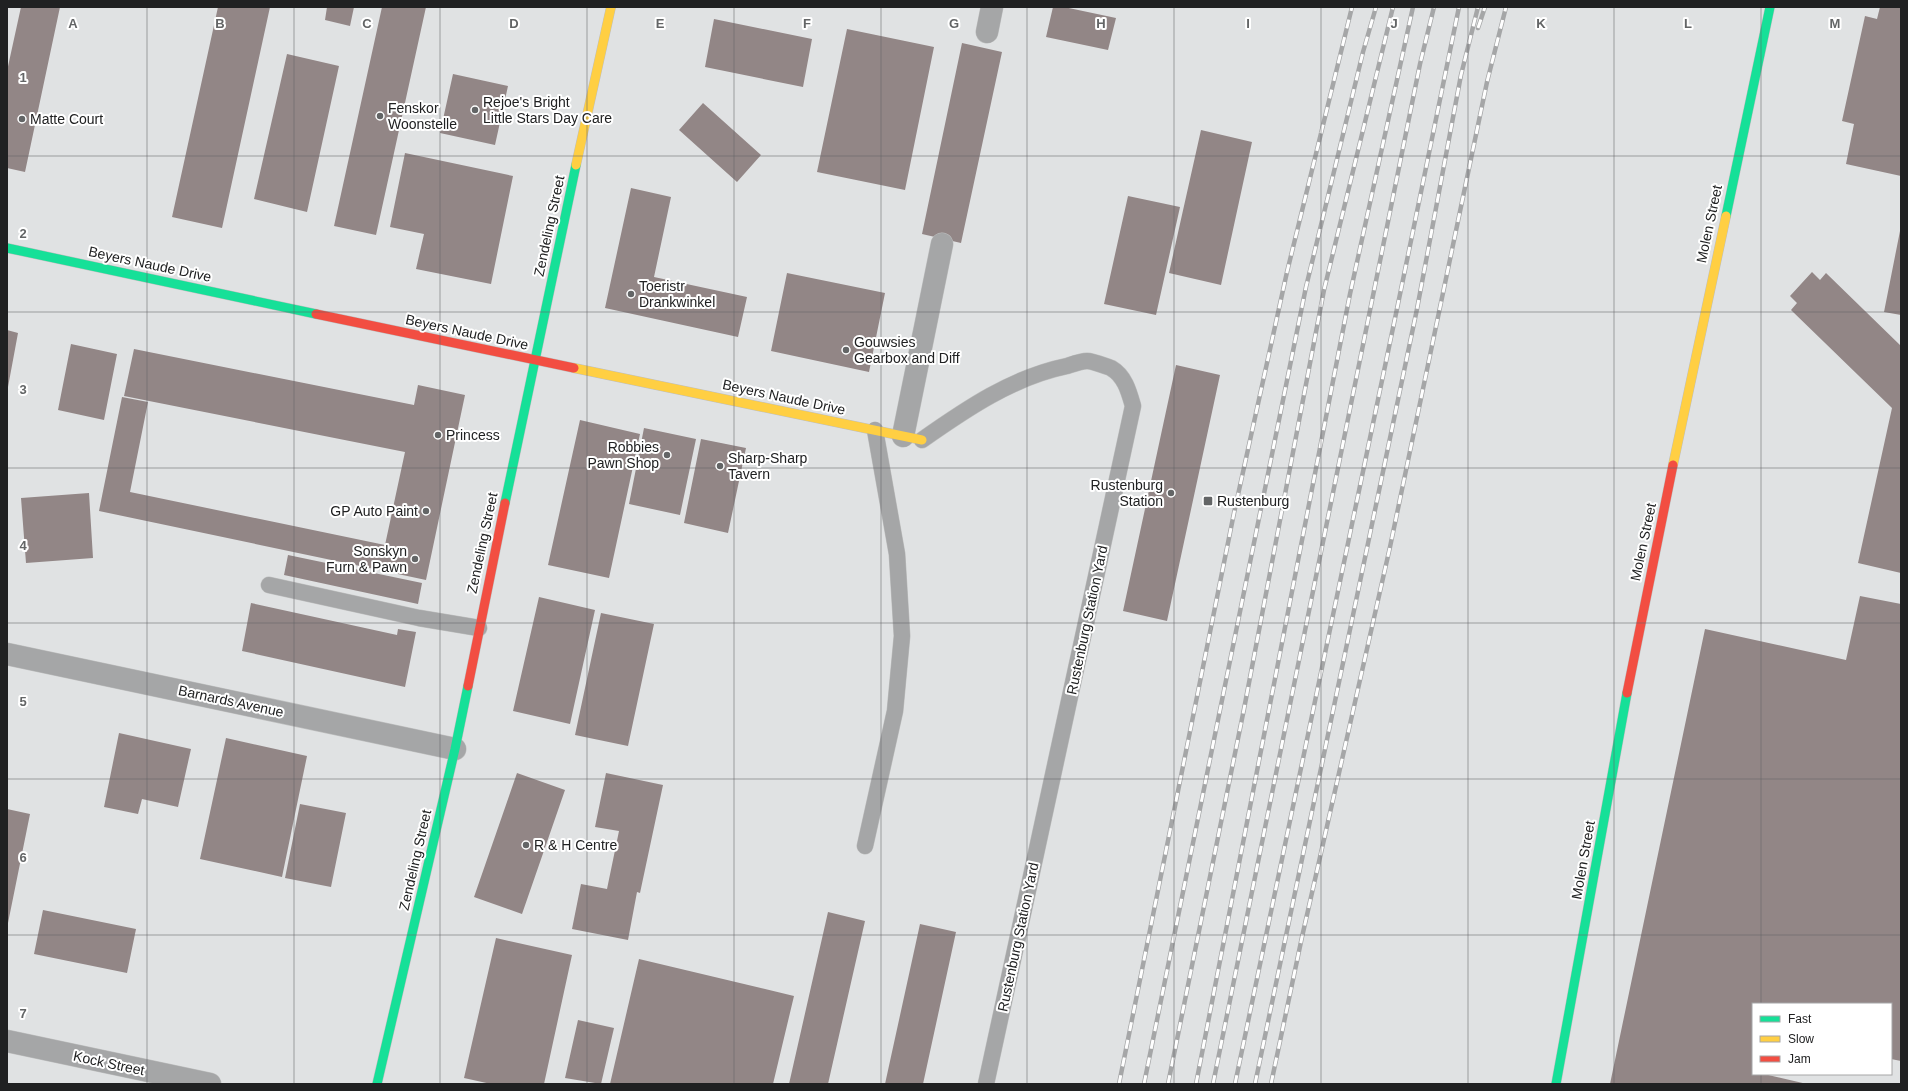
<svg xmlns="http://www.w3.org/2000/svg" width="1908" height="1091" font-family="Helvetica,sans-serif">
<rect width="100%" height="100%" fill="#e0e2e3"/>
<path fill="#928686" d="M21,7H60L25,172L7,168V71Z
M218,7H270L222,228L172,217Z
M327,7H354L350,26L325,20Z
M382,7H426L376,235L334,226Z
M1053,7H1064L1116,18L1108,50L1046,37Z
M1880,7H1901V176L1846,164L1854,124L1842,121L1865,16L1877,19Z
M714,19L812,39L803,87L705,67Z
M847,29L934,47L905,190L817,172Z
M962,43L1002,52L961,243L922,234Z
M287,54L339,66L307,212L254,199Z
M453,74L508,86L495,145L440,133Z
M703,103L761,155L737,182L679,130Z
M1201,130L1252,142L1221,285L1169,273Z
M405,153L513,176L491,284L416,269L424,234L390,227Z
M631,188L671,197L654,277L747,297L738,337L605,308Z
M1128,196L1180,207L1156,315L1104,304Z
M1900,231H1901V315L1884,312Z
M1812,272L1820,280L1826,273L1901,346V573L1858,563L1892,408L1791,310L1797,303L1790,296Z
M787,273L885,293L869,372L771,351Z
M7,330L18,333L8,387H7Z
M71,344L117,354L104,420L58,410Z
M134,349L414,405L418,385L465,395L426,580L379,570L382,556L379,570L99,511L122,397L148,402L130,492L385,545L405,452L124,396Z
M1176,365L1220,375L1167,621L1123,611Z
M580,420L640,434L609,578L548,565Z
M644,428L696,439L680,515L629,504Z
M701,439L746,448L728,533L684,523Z
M89,493L93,558L26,563L21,498Z
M288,555L422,583L418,604L284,575Z
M1860,596L1901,604V1061L1891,1059V1004H1753V1074H1764L1807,1084H1610L1705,629L1846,660Z
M539,597L595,610L570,724L513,711Z
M251,603L397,635L398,629L416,632L405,687L242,651Z
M601,613L654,624L628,746L575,735Z
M119,733L191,749L178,807L142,799L138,814L104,807Z
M226,738L307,756L282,877L200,859Z
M517,773L565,790L522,914L474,897Z
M606,773L663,785L640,893L637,892L628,940L572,929L581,884L607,889L619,831L595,827Z
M300,804L346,813L331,887L285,878Z
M7,809L30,814L8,923H7Z
M43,910L136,929L127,973L34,954Z
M828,912L865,921L828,1084H789Z
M920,924L956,932L923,1084H885Z
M496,938L572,955L544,1084H491L464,1078Z
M639,959L794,996L773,1084H610Z
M578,1020L614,1028L601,1084L565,1078Z"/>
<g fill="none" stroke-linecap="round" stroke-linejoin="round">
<defs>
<path id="lane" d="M922,440C966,409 1013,377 1067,366C1073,364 1081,361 1087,361C1093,361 1105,366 1111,368C1125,376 1129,392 1133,406L986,1084
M269,585L419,618L479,628
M865,846L895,711L902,636L897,554L875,430"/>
<path id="street" d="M987,32L992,7
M903,436L942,244
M7,654L455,749
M7,1041L210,1084"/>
<path id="fast" d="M1726,216L1770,7
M7,248L316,314
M505,503L576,165
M377,1084L455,749L468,686
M1556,1084L1627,693"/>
<path id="slow" d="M576,165L611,7
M574,368L922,440
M1673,465L1726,216"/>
<path id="jam" d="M316,314L574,368
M468,686L505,503
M1627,693L1673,465"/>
</defs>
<use href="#lane" stroke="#bebfbf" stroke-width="17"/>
<use href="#street" stroke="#bebfbf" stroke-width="23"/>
<use href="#fast" stroke="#bebfbf" stroke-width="10"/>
<use href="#slow" stroke="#bebfbf" stroke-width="10"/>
<use href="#jam" stroke="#bebfbf" stroke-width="10"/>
<use href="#lane" stroke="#a5a6a7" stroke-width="16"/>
<use href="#street" stroke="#a5a6a7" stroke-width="22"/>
<use href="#fast" stroke="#16e098" stroke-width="9"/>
<use href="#slow" stroke="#ffcf43" stroke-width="9"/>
<use href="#jam" stroke="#f24e42" stroke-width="9"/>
<defs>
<path id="rail" d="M1478,28L1485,7
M1119,1084L1234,513L1287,272L1352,7
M1144,1084L1306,287L1363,52L1376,7
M1168,1084L1244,709L1324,290L1393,7
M1196,1084L1350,294L1413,7
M1213,1084L1420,64L1434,7
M1235,1084L1398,304L1459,7
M1255,1084L1417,309L1461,75L1478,7
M1271,1084L1302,937L1390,547L1487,82L1506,7"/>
</defs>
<use href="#rail" stroke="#a5a6a7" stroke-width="4.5"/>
<use href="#rail" stroke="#fff" stroke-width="3" stroke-dasharray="9" stroke-linecap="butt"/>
</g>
<path fill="none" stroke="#636566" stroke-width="1" stroke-opacity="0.55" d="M147,7V1084M294,7V1084M440,7V1084M587,7V1084M734,7V1084M881,7V1084M1027,7V1084M1174,7V1084M1321,7V1084M1468,7V1084M1614,7V1084M1761,7V1004M7,156H1901M7,312H1901M7,468H1901M7,623H1901M7,779H1901M7,935H1901M1761,1074V1084"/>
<g fill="#636566" stroke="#fff" stroke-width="1.5">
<circle cx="475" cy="110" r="4"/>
<circle cx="380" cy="116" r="4"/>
<circle cx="22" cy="119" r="4"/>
<circle cx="631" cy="294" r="4"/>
<circle cx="846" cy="350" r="4"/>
<circle cx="438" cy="435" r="4"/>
<circle cx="667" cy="455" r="4"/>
<circle cx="720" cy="466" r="4"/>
<circle cx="1171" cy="493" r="4"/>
<rect x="1203" y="496" width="10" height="10" rx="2"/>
<circle cx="426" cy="511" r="4"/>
<circle cx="415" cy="559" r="4"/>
<circle cx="526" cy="845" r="4"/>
</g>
<g text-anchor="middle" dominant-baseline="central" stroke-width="4" stroke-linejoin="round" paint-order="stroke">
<g font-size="14" fill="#202122" stroke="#fff" text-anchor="start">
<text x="483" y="102">Rejoe's Bright<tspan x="483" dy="16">Little Stars Day Care</tspan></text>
<text x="388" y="108">Fenskor<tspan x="388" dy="16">Woonstelle</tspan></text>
<text x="30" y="119">Matte Court</text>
<text x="639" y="286">Toeristr<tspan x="639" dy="16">Drankwinkel</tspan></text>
<text x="854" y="342">Gouwsies<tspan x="854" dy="16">Gearbox and Diff</tspan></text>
<text x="446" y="435">Princess</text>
<text x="659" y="447" text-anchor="end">Robbies<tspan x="659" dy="16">Pawn Shop</tspan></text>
<text x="728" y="458">Sharp-Sharp<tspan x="728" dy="16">Tavern</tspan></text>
<text x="1163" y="485" text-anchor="end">Rustenburg<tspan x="1163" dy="16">Station</tspan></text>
<text x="1217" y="501">Rustenburg</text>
<text x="418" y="511" text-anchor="end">GP Auto Paint</text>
<text x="407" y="551" text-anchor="end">Sonskyn<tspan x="407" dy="16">Furn &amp; Pawn</tspan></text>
<text x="534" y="845">R &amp; H Centre</text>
</g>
<g font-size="14" fill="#202122" stroke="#fff">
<text transform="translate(1709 224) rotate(-78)">Molen Street</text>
<text transform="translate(549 226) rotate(-78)">Zendeling Street</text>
<text transform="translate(150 264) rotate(12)">Beyers Naude Drive</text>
<text transform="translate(467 332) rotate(12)">Beyers Naude Drive</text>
<text transform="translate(784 397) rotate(12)">Beyers Naude Drive</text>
<text transform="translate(1643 542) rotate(-78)">Molen Street</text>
<text transform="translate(482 543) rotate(-78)">Zendeling Street</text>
<text transform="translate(1087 620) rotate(-78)">Rustenburg Station Yard</text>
<text transform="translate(231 701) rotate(12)">Barnards Avenue</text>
<text transform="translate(415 860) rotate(-77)">Zendeling Street</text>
<text transform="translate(1583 860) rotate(-80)">Molen Street</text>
<text transform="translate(1018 937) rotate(-78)">Rustenburg Station Yard</text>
<text transform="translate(109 1063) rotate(12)">Kock Street</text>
</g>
</g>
<g font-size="13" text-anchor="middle" font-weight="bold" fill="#636566" stroke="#fff" stroke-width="4" stroke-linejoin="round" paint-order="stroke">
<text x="73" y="28">A</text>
<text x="220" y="28">B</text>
<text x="367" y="28">C</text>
<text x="514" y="28">D</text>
<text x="660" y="28">E</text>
<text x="807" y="28">F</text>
<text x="954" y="28">G</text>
<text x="1101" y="28">H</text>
<text x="1248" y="28">I</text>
<text x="1394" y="28">J</text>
<text x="1541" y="28">K</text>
<text x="1688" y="28">L</text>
<text x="1835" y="28">M</text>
<text x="23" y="82">1</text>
<text x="23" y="238">2</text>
<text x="23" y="394">3</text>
<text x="23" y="550">4</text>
<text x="23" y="706">5</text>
<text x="23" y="862">6</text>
<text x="23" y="1018">7</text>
</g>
<rect width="1908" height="1091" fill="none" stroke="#202122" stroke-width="16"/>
<rect x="1752" y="1003" width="140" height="72" fill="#ffffff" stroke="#a6a6a7"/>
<rect x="1760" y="1016" width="20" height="6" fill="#16e098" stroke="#a6a6a7"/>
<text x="1788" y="1023" font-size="12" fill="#202122">Fast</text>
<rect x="1760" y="1036" width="20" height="6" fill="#ffcf43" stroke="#a6a6a7"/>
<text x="1788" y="1043" font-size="12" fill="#202122">Slow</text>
<rect x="1760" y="1056" width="20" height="6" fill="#f24e42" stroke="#a6a6a7"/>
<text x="1788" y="1063" font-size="12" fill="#202122">Jam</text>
</svg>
